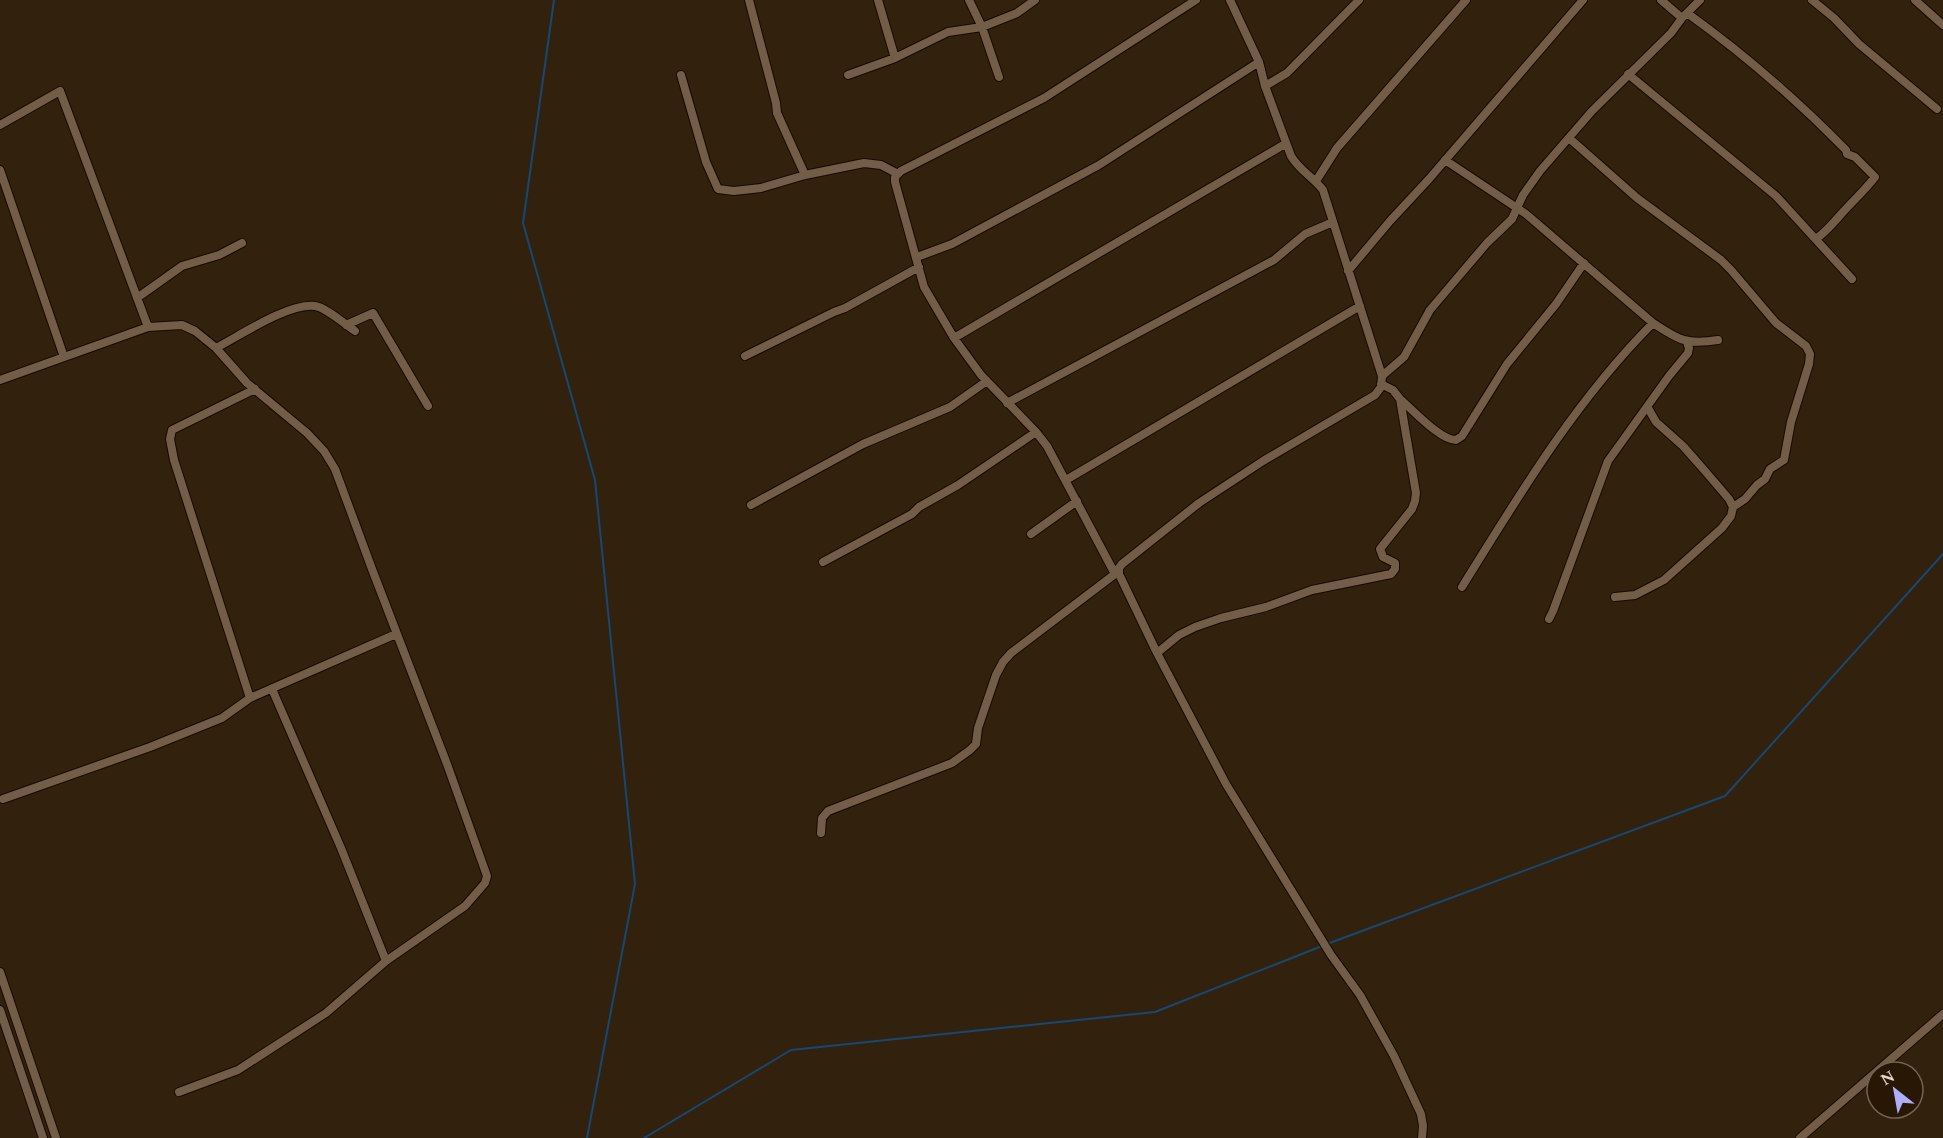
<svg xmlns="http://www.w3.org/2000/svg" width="1943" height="1138" font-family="Spectral,serif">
<rect width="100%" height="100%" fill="#32210d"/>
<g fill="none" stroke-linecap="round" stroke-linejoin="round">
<path stroke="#164874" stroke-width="2" d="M554,0L523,223L595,480L635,884L587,1138
M1327,944L1725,796L1943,554
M644,1138L791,1050L1155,1012L1322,946"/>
<defs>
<path id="street" d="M749,0L776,103L777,113L805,175
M878,0L895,58
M969,0L982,27L999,77
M1230,0L1259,62L1265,86L1291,156C1299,170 1313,177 1323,190L1382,376L1381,387L1375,395L1263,461L1199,503L1122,564L1119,568V574L1157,653L1226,784L1331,955L1360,995L1394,1056L1421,1114L1423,1126L1422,1138
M1661,0L1682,18
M1812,0L1834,18L1859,44L1937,109
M1915,0L1943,25
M1687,13C1744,54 1797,100 1846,150L1847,154L1855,157L1875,177C1865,190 1854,200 1843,212C1834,222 1827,231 1816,239
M1628,74L1776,196L1852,279
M681,75L706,162L718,189L734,191L761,188L805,175L864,163L881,165L898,174
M848,75L895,58L948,32L982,27L1017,13L1035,0
M1265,86L1287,73L1359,0
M0,125L60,91L148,327
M1569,138L1637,198L1721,260L1731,270L1776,323L1806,346L1810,354L1809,364L1791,422L1784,460L1770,469L1765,479L1757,485L1745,499L1733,507
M1445,160L1526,214L1653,323C1679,340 1686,345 1718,340
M0,170L64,357
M1316,181L1337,148L1466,0
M917,257L952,244L1099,165L1259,62
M1348,271L1390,221L1429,179L1583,0
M137,298L182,266L219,255L242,243
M346,325L373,313L428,406
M954,338L1285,144
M216,348C241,335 288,303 315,306C325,307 346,325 355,331
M745,356L834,312L845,308L919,267
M1382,376L1404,357L1430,310L1487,243L1512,219L1523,195L1540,171L1592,111L1671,33L1682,18L1700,0
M0,380L148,327L182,325L195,331L216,348L247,383L307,433L324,451L335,469L372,569L447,764L487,876L485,883L465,906L386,961L326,1013L238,1070L179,1092
M1400,399C1413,410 1440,440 1456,440L1462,436L1507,364L1556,304L1584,263
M1007,403L1274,260L1305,234L1333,222
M1066,480L1360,306
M751,505L863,444L950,407L987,381
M1031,534L1077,501
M823,562L912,514L919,507L958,485L1036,432
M1119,574H1115L1047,446L1036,432L981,375L954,338L924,287L895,182V177L901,171L1044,98L1196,0
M1462,587C1519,495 1576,400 1653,323
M1615,597L1635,595L1664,580L1722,528L1731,516L1733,507L1729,499L1705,471L1683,446L1656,422L1648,408
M1549,619L1553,611L1608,461L1669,376L1688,353L1689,348L1687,342
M1157,653L1179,635L1195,627L1221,618L1266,607L1312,590L1391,574L1395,569V563L1383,557L1380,549L1412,509L1415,501L1416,493L1400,399L1393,390L1381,384
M272,689L341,848L386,961
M250,698L174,460L170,439L172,430L255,389
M3,799L150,747L222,718L250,698L396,634
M821,833L822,818L828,811L952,763L970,750L976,744L978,728L996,675L1003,662L1011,653L1115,574
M0,972L56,1138
M0,1010L43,1138
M1800,1138L1943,1014"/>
</defs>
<use href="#street" stroke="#190900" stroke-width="10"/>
<use href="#street" stroke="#715d48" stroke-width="8"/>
</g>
<g transform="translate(1895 1090) rotate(329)"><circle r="28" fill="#281704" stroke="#726353" stroke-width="1.5"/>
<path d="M0-4.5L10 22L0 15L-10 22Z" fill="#afaefa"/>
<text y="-9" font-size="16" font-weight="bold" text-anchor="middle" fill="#e2d6ca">N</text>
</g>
</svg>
